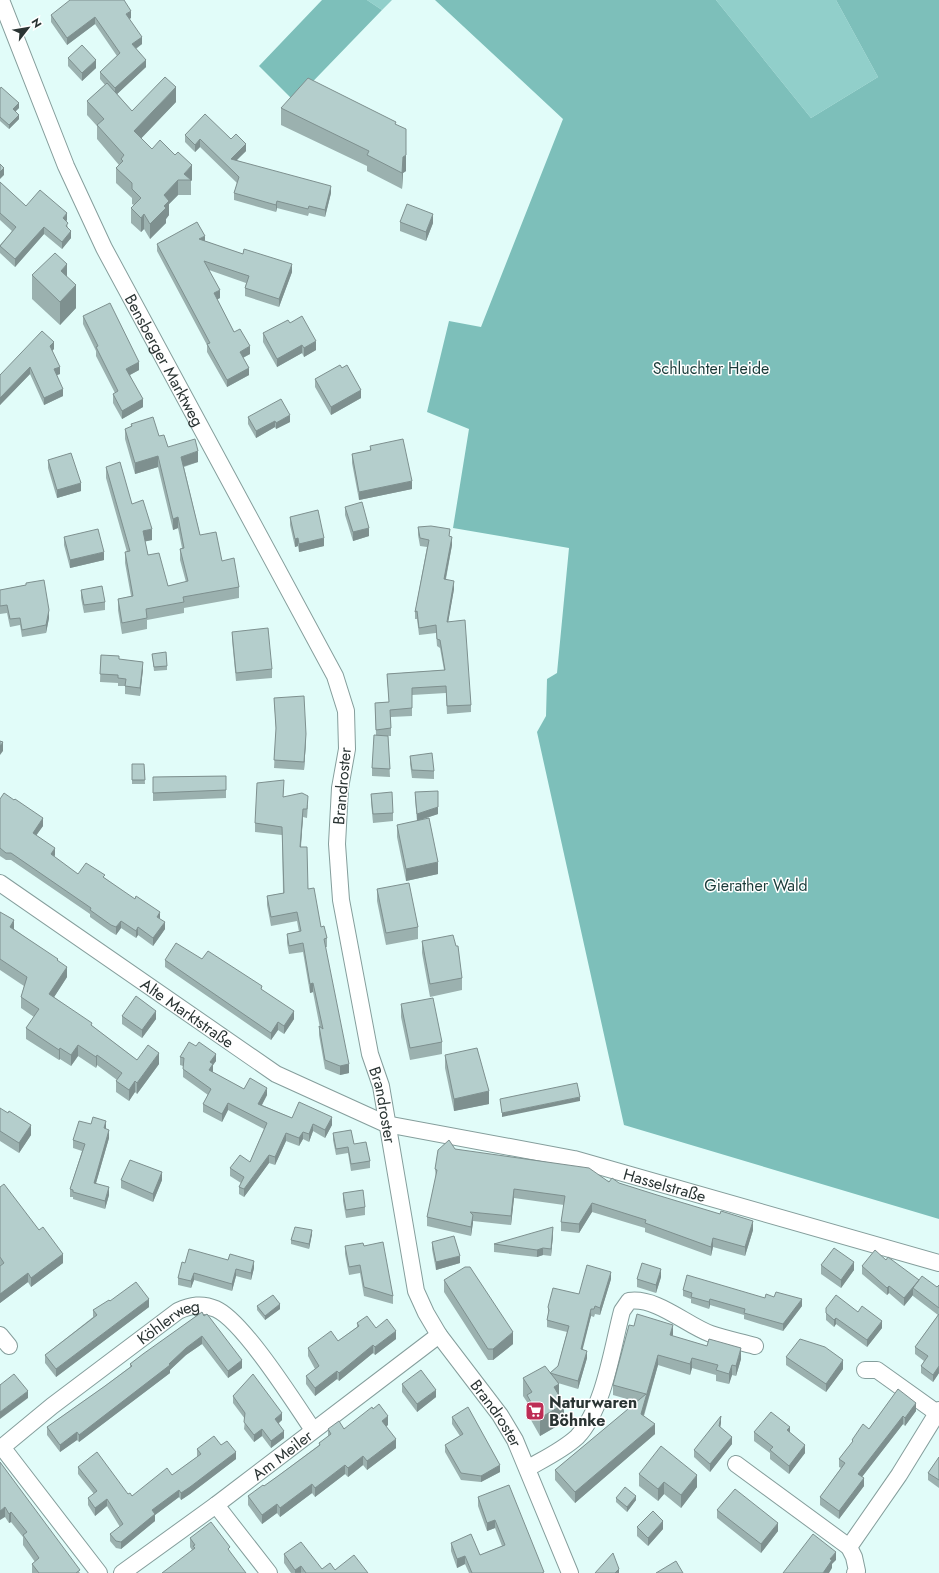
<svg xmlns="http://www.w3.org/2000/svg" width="939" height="1573" font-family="Jost,sans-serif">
<rect width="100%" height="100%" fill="#e1fcf9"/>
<path fill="#91cfca" d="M367,0H392L382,10Z
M716,0H836L878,77L811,118Z"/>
<path fill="#7dbfba" d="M322,0H367L382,10L294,101L259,66Z
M435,0H716L811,118L878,77L836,0H939V1219L624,1125L537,732L546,716L547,679L557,673L569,548L453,528L469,429L427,412L449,321L481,327L563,119Z"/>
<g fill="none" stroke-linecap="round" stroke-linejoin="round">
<defs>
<g id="minor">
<path id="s1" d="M1,0L66,166L104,248L335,676L346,711L347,749L340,788L337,844L341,900L370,1054L381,1086L416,1291L426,1313L439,1335L500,1415L515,1440L570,1573"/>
<path id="s2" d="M0,883L276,1074L386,1124L574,1159L939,1263"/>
<path d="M0,1335L9,1346"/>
<path d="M865,1370H877L937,1413"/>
<path d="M2,1447L99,1573"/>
<path id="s3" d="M0,1449L52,1406L178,1311C191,1305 202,1303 216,1309C243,1321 294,1402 313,1430"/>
<path d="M736,1464L849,1547"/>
<path d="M528,1468C544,1459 563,1450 577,1437C604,1409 612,1349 622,1311L629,1301C657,1297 686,1325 711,1334C725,1339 741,1342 755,1346"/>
<path d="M216,1505L269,1573"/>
<path id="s4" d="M122,1573L216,1505L439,1335"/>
<path d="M855,1573L857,1571L854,1557L849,1547L899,1475L939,1410"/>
</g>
</defs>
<use href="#minor" stroke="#859e9c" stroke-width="18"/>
<use href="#minor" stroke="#fff" stroke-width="16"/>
</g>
<path fill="#9bb1af" d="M51,15L131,18L129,19L142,44L136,49L146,67L117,94L132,111L176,102L141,138L152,149L192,180L191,181V195H178L169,204V215L166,219V223L150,239L144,229L141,232L131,223V208L134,205L132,204V198L116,183V168L119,165L97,139V126L87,115V101L105,85L100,79V72L117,56L95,24L67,45L51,22Z
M68,58L96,68L82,81L68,66Z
M0,89L19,108L15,111L19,119L9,129L0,121Z
M281,108L396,125L406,171L403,173L402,189L367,171V166L281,125Z
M185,135L231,139L246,151L236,160L331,193L325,217L309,213L308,216L277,208L276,212L234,200V193L237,183L200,147L195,152L185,142Z
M0,182L26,206L67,220L66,221L71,238L62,249L44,234L15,267L0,253V245L12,231L0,220Z
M400,222L433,223L426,241L400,231Z
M205,241L292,272L279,307L245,296V288L246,283L209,270L220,298L217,299L234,332L250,354L243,358L249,375L227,387L207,352V345L157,251V244Z
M32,275L67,277L76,308L60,325L32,299Z
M83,316L139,370L130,375L143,407L122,419L113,403V394L115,393L96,356V351L83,324Z
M290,323L316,350L304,357L302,353L277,367L263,342V333Z
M54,349L52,351L60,374L57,375L63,396L44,405L30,374L0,405V375Z
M342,368L361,398L331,415L315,387V379Z
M248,417L290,422L276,429L275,427L256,438L248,424Z
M131,424L159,436L168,447L198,462L184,467L200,535L222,561L239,587V598L184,608V613L147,620V629L122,634L118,610V599L131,596L125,563V552H127L106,478V467L132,504L152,540L145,541L148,555L168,586L186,582L180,560V549L182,548L178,528L173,530L158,467L135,474L125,439V429L131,427Z
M370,446L412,489L359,500L352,463V454L370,451Z
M48,460L81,491L57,498L48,468Z
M345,507L369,536L353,541L345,515Z
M290,517L324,546L299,552L298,546L295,547L290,525Z
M418,527L450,537L452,545L446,579L454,589L448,622L471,705V712L447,714L446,693L412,695V716L391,717V736H388L390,777L372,776V768L376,735L375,703L389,702L387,674L444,670L440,648L437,646L436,633L419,635L417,619H415V612L427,547L420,546L418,535Z
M64,537L104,560L70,568L64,545Z
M26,583L49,618L46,633L22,637L20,625L10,627L7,613L0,614V590L26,585Z
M81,590L105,602V610L84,613L81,598Z
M232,632L272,669V678L236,681L232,640Z
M152,654L167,666V670L154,671Z
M101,655L119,659L143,669L140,696L125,694V686H118V683L100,682Z
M274,698L306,741L304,770L274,768L276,731Z
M410,756L434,771V779L412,778L410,764Z
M132,764H144L145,784H132Z
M226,776V798L153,801V777Z
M284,789L283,797L308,805L307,818L303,817L301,847L308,889L321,927L327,938V947H325L349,1073L340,1075L325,1069L319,1035V1026L320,1028L313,992L310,993L303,952L289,954L287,943V934L299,932L297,921L271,926L267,905V896L283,893L282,835L255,832V823Z
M415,792L438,814L420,820L438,874L406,881L397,837V825L417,821L415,799Z
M371,794L393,813V821L373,823L371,802Z
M0,799L43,826L36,835L55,855L54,857L78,874L105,878L160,919L165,929L153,946L138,935L136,938L121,928L116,935L111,932L90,917V914L11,860H6L0,856Z
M377,889L418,927V939L386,945L377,901Z
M0,912L14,929L58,961L67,977L54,997L137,1060L159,1064L137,1094L135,1092L129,1101L116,1092V1081L117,1080L97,1065L96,1068L78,1056L71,1066L60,1059L59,1060L26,1039V1028L34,1017L21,1008V997L24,986L0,970Z
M422,941L462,978V990L430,997L422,953Z
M202,959L262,990L294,1019L284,1034L278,1030L271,1040L165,967V960Z
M401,1004L442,1042V1054L410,1060L401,1017Z
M122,1016L156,1019L142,1038L122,1024Z
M445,1055L489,1104L454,1111L445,1068Z
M180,1057L216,1061L213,1065V1073L244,1089L267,1095L262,1105L292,1118L332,1125L325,1138L313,1131L309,1142L303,1139L299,1146L286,1141L275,1165L269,1163L244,1197L239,1194V1187L241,1183L230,1176V1168L250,1162L264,1129L228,1110L222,1122L203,1112V1104L208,1095L183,1077V1066L180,1065Z
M0,1108L31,1135L19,1153L0,1141Z
M106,1129L109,1138L96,1183L109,1195L105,1209L73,1199V1197H70V1189L82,1151L73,1148V1140Z
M333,1133L354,1144L370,1161V1168L351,1171L348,1153L336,1155L333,1140Z
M455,1149L619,1183L753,1230L745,1256L713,1247L711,1256L645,1232V1228L592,1212L579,1233L561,1231V1222L564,1205L514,1198L511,1225L473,1221L471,1236L427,1226V1217L436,1178L435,1169Z
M121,1180H162L153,1202L121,1188Z
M0,1187L39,1230L63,1263L31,1287L28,1282L0,1303Z
M343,1193L365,1207V1215L346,1218L343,1201Z
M312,1234L309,1249L291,1244V1240Z
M553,1235L551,1256L543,1255L537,1257L494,1252V1244Z
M432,1242L460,1263L436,1270L432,1249Z
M345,1246H364L393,1296V1304L364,1296L360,1273L349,1275L345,1254Z
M886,1260L919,1280L937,1287L939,1285V1373L933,1382L921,1373V1366L924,1361L915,1354V1347L938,1315L913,1296V1295L904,1306L889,1293L887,1295L862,1274V1266Z
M185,1263L254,1268L251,1280L236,1276L232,1291L194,1280L191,1288L178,1285V1278Z
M821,1265L854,1270L841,1288L821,1274Z
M661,1277L656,1293L637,1287V1279Z
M611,1279L600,1315L595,1314L594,1317L591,1316L582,1349L587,1358L578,1389L558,1383L559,1396L564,1422L540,1436L527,1413V1402L523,1396V1378L550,1373L558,1366L567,1332L547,1327V1320L548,1315V1307L579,1294Z
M444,1280L513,1344L493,1360H488L444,1292Z
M683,1290L765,1298L802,1306L783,1331L744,1319V1315L710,1305L709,1309L691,1303V1299L683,1296Z
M110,1301L149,1307L56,1377L45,1363V1355L93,1317V1310Z
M257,1306L280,1309L265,1320L257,1310Z
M826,1308L858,1312L882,1328L867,1347L836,1324L834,1327L826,1320Z
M202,1312L242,1368L228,1378L202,1344L186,1355L170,1370V1373L79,1442L77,1440L60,1452L47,1435V1427L105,1386L130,1367V1364Z
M357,1323L376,1328L396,1339L375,1355L373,1353L339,1381L337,1379L315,1396L306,1384V1376L315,1369L308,1356V1348L338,1341L357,1327Z
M673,1336L741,1359L736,1376L732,1375L729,1384L716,1381V1375L692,1368L690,1375L658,1365L644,1416L655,1434L575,1503L555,1480V1470L637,1402L613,1395V1385Z
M786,1357L843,1369L826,1392L786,1365Z
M402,1384L436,1397L417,1412L402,1392Z
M898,1389L916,1411L905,1426L903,1424L862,1477L864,1486L839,1519L820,1505V1497L841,1468L839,1467V1459L852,1443V1440L869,1429Z
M233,1396L282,1420L279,1423L284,1438L271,1448L262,1436L254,1442L244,1429L245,1419L233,1403Z
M452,1417L500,1472L481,1482L461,1480L445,1452V1445L460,1436L452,1424Z
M721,1423L720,1427L732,1444L710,1472L694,1457V1450Z
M388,1425L386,1426L396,1448L367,1470L363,1465L348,1477L345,1474L315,1497L312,1493L280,1517L277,1513L262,1524L248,1505V1496L264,1486L278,1476L319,1445V1443L328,1437V1429Z
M754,1432L790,1433L805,1453L789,1474L770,1459V1453L754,1441Z
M221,1445L236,1459L190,1494L181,1500L179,1497L155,1515V1521L121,1549L116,1548L110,1541V1534L120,1527L107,1506L95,1516L88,1505V1498L94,1494L78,1474V1467L128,1494L132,1496L172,1475L197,1457V1449Z
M939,1457V1488L928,1480V1473Z
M0,1462L80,1573H32V1564L35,1562L23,1545V1537L11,1522L9,1523L5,1517Z
M639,1474L697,1487L681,1508L664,1494L658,1501L639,1486Z
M478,1497L544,1573H469L465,1564L457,1568L451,1551V1543L480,1555L502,1546L495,1528L487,1531L478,1506Z
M616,1498L636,1500L627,1512L616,1502Z
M717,1510L778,1531L761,1553L717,1518Z
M637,1527L663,1529L648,1546L637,1536Z
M190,1538L230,1552L192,1550L190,1547Z
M284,1554L322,1569L368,1573H291L284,1563Z"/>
<path fill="#7e908f" d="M131,11V18L126,21V14Z
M95,17V24L67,45V38Z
M142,37V44L132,51V44Z
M96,60V68L82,81V73Z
M146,60V67L115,96V88Z
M176,87V102L134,146V131Z
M19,103V108L13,114V109Z
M19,115V119L9,129V125Z
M200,139V147L195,152V145Z
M246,144V151L231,166V159Z
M406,155V171L403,173L402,189V173L403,157Z
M192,165V180L191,181L184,174Z
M4,168V175L0,179V172Z
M178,180V195L169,204V215L166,219V223L150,239V224L164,195Z
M331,186V193L325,217V210Z
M277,201V208L276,212V205Z
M67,213V220L63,226V218Z
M144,214V229L141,232V218Z
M433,214V223L426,241V232Z
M44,227V234L15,267V259Z
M71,231V238L62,249V242Z
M205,236V243L199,239Z
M67,264V288L61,271Z
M292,264V272L279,307V299Z
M76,285V308L60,325V302Z
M220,290V298L214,301V293Z
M316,341V350L304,357V348Z
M54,342V349L50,353V346Z
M302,345V353L277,367V359Z
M250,346V354L240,359V352Z
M139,362V370L126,377V369Z
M30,367V374L0,405V398Z
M60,367V374L54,376V369Z
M249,368V375L227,387V380Z
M63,389V396L44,405V398Z
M361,390V398L331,415V407Z
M143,399V407L122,419V411Z
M290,415V422L276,429V423Z
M275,421V427L256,438V431Z
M198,451V462L181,467V457Z
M158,456V467L135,474V463Z
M412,481V489L359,500V492Z
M81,483V491L57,498V490Z
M178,517V528L173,530V519Z
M369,528V536L353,541V532Z
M152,529V540L143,542V531Z
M452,537V545L444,587V579Z
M298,538V546L295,547V539Z
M324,538V546L299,552V544Z
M104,552V560L70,568V560Z
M454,581V589L447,629V622Z
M49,610V618L46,633V625Z
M143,662V669L140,696V688Z
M306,734V741L304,770V762Z
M3,742V751L0,755V746Z
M438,807V814L417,821V814Z
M303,809V817L300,856V847Z
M43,818V826L33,840V833Z
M55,848V855L51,862V854Z
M438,862V874L406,881V869Z
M160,912V919L157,917Z
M14,920V931L10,927Z
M121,921V928L116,935V927Z
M165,922V929L153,946V938Z
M138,927V935L136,938V931Z
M67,967V977L49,1005V994Z
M313,983V992L310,993V984Z
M156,1011V1019L142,1038V1030Z
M294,1011V1019L284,1034V1026Z
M278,1022V1030L271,1040V1033Z
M78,1045V1056L71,1066V1055Z
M60,1048V1059L59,1060V1050Z
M159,1053V1064L137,1094V1083Z
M216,1054V1061L213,1065V1072L209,1078L210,1062Z
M97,1055V1065L96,1068V1057Z
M349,1064V1073L340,1075V1066Z
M135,1081V1092L129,1101V1090Z
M267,1088V1095L258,1112V1104Z
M489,1091V1104L454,1111V1099Z
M580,1097V1101L502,1117V1113Z
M228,1103V1110L222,1122V1114Z
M332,1117V1125L325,1138V1130Z
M106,1121V1129L104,1128Z
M313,1124V1131L309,1142V1134Z
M31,1125V1135L19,1153V1143Z
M109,1130V1138L94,1190V1183Z
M303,1132V1139L299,1146V1138Z
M286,1133V1141L275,1165V1157Z
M269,1155V1163L244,1197V1189Z
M162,1172V1180L153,1202V1194Z
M109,1187V1195L105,1209V1201Z
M514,1189V1198L511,1225V1216Z
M592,1203V1212L579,1233V1224Z
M473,1215V1223L471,1236V1227Z
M753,1221V1230L745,1256V1247Z
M553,1227V1235L551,1256V1249Z
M312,1230V1234L309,1249V1244Z
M713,1238V1247L711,1256V1247Z
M543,1248V1255L537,1257V1250Z
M63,1254V1263L31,1287V1278Z
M460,1256V1263L436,1270V1262Z
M254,1261V1268L251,1280V1273Z
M854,1262V1270L841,1288V1280Z
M236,1269V1276L232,1291V1284Z
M661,1269V1277L656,1293V1285Z
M611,1272V1279L600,1315V1308Z
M28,1273V1282L0,1303V1294Z
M194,1273V1280L191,1288V1281Z
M919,1280L913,1288V1295L904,1306V1298Z
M889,1286V1293L887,1295V1288Z
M149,1299V1307L56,1377V1369Z
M710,1299V1305L709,1309V1302Z
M802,1299V1306L783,1331V1324Z
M280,1304V1309L265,1320V1316Z
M591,1309V1316L581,1356V1349Z
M836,1318V1324L834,1327V1320Z
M882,1321V1328L867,1347V1340Z
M673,1325V1336L670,1335Z
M396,1331V1339L375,1355V1347Z
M513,1332V1344L493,1360V1349Z
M202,1336V1344L186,1355L170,1370V1373L79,1442V1435L169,1364L186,1348Z
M373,1345V1353L339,1381V1373Z
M741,1348V1359L736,1376V1366Z
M587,1351V1358L578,1389V1381Z
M658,1355V1365L641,1424V1414Z
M692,1358V1368L690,1375V1364Z
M242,1360V1368L228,1378V1371Z
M843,1360V1369L826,1392V1384Z
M732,1365V1375L729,1384V1374Z
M939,1366V1373L933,1382V1375Z
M337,1371V1379L315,1396V1388Z
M559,1384V1402L554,1387Z
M436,1390V1397L417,1412V1404Z
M28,1391V1398L0,1419V1412Z
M916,1403V1411L905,1426V1418Z
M564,1404V1422L540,1436V1418Z
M282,1413V1420L275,1426V1419Z
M388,1416V1425L382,1430V1421Z
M721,1416V1423L719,1433V1426Z
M903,1416V1424L858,1482V1474Z
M655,1424V1434L575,1503V1492Z
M790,1427V1435L787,1430Z
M262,1429V1436L254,1442V1435Z
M284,1431V1438L271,1448V1441Z
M77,1432V1440L60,1452V1445Z
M732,1437V1444L710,1472V1464Z
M396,1439V1448L367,1470V1461Z
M805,1445V1453L789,1474V1466Z
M236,1452V1459L190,1494L181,1500V1493Z
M363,1456V1465L348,1477V1468Z
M345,1465V1474L315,1497V1488Z
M500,1465V1472L481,1482V1476Z
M697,1475V1487L681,1508V1495Z
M864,1478V1486L839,1519V1511Z
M664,1482V1494L658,1501V1489Z
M312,1484V1493L280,1517V1508Z
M179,1490V1497L155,1515V1521L121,1549V1542L152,1510Z
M636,1496V1500L627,1512V1507Z
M107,1499V1506L95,1516V1508Z
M277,1504V1513L262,1524V1515Z
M5,1507V1517L0,1520V1511Z
M11,1512V1522L9,1523V1514Z
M495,1520V1528L487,1531V1523Z
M663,1521V1529L648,1546V1538Z
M778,1523V1531L761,1553V1544Z
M836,1552V1560L832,1564V1568L829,1573H823L830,1559Z
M465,1556V1564L457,1568V1559Z
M301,1566V1573H295V1570Z
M619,1569V1573H615Z"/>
<path fill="#b4cecc" stroke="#7e908f" d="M70,0H124L131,11L126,14L142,37L132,44L146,60L115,88L100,72L120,53L95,17L67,38L51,15Z
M82,45L96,60L82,73L68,58Z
M165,77L176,87L134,131L152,149L160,140L175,155L178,152L192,165L184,174L191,180H178L164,195L169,201L164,206L166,208L150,224L144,214L141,218L131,208L141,198L132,189V183L116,168L123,161L121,159L124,155L97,125L104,119L87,101L107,83L132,111Z
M308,78L396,122L395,124L406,129V155L403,157L402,173L367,155L369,151L281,108Z
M1,87L19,103L13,109L19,115L9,125L0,117V89Z
M205,114L231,139L236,134L246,144L231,159L331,186L325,210L309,206L308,209L277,201L276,205L234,193L239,177L200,139L195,145L185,135Z
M0,164L4,168L0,172Z
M0,182L26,206L40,190L67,213L63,218L68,223L66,226L71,231L62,242L44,227L15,259L0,246L16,227L0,213Z
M407,204L433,214L426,232L400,222Z
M197,222L205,236L199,239L243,254L244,249L292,264L279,299L245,288L249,276L204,261L220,290L214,293L234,332L240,329L250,346L240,352L249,368L227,380L207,344L210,343L157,244Z
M55,253L67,264L61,271L76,285L60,302L32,275Z
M110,303L139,362L126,369L143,399L122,411L113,394L118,391L96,347L98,346L83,316Z
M302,316L316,341L304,348L302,345L277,359L263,333L288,320L290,323Z
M42,331L54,342L50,346L60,367L54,369L63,389L44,398L30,367L0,398V375Z
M340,365L342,368L347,365L361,390L331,407L315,379Z
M281,399L290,415L276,423L275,421L256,431L248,417Z
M153,417L159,436L164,435L168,447L195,439L198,451L181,457L200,535L216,532L222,561L234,558L239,587L183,597L184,602L146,609L147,618L122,623L118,599L133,596L125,552L130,551L106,467L120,462L132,504L143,500L152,529L143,531L148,555L159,553L168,586L188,581L180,549L184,548L178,517L173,519L158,456L135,463L125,429L132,426L131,424Z
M403,439L412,481L359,492L352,454L371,450L370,446Z
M71,453L81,483L57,490L48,460Z
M362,502L369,528L353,532L345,507Z
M318,510L324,538L299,544L298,538L295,539L290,517Z
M431,526L450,529L449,536L452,537L444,579L454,581L447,622L465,620L471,705L447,706L446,686L412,688V708L390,710L391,728L376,730L375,703L389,702L387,674L445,670L440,640L437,639L436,625L419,628L417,611L415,612L429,540L420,538L418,527Z
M98,529L104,552L70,560L64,537Z
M44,580L49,610L46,625L22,630L20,618L10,619L7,605L0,606V590L26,585V583Z
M102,586L105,602L84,605L81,590Z
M268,628L272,669L236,673L232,632Z
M166,652L167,666L154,667L152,654Z
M101,655L119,656V659L143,662L140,688L125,686L126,679L118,678V675L100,674Z
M304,696L306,734L304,762L274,760L276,728L274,698Z
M374,735L388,736L390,769L372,768Z
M0,741L3,742L0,746Z
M432,753L434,771L412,770L410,756Z
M132,764H144L145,780H132Z
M226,776V790L153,793V777Z
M284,780L283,797L302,793L308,796L307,809H303L300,847H307L308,889L314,888L321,927L324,926L327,938L324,939L349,1064L340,1066L325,1060L319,1026L323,1029L313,983L310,984L303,943L289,946L287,934L301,931L297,912L271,917L267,896L284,893L282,827L255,823L257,783Z
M438,791V807L417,814L415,792Z
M392,792L393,813L373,814L371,794Z
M4,793L14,800L15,799L43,818L33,833L55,848L51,854L78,874L86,863L105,875L103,877L135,899L136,896L160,912L157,917L165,922L153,938L138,927L136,931L121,921L116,927L111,925L90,910L91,908L11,853H6L0,848V799Z
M429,818L438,862L406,869L397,825Z
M409,883L418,927L386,933L377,889Z
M0,912L14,920L10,927L58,959L57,960L67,967L49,994L92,1023L91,1025L137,1060L148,1045L159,1053L137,1083L135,1081L129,1090L116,1081L122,1073L97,1055L96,1057L78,1045L71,1055L60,1048L59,1050L26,1028L39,1009L21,997L27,977L0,959Z
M453,935L456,946H458L462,978L430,984L422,941Z
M176,943L202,959L208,951L262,986L261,989L294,1011L284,1026L278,1022L271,1033L165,960Z
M136,996L156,1011L142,1030L122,1016Z
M433,998L442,1042L410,1048L401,1004Z
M189,1042L196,1046L199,1042L216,1054L210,1062L213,1064L209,1070L244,1089L250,1078L267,1088L258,1104L292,1118L299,1102L332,1117L325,1130L313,1124L309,1134L303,1132L299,1138L286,1133L275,1157L269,1155L244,1189L239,1187L244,1177L230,1168L240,1155L250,1162L267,1123L228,1103L222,1114L203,1104L211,1089L183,1069L184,1058L180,1057Z
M477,1048L489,1091L454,1099L445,1055Z
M577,1083L580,1097L502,1113L500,1099Z
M0,1108L8,1113L9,1111L31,1125L19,1143L0,1131Z
M93,1117L106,1121L104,1128L109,1130L94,1183L109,1187L105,1201L73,1192V1190L70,1189L85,1144L73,1140L79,1121L91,1124Z
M351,1130L354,1144L366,1142L370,1161L351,1164L348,1147L336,1149L333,1133Z
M449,1140L455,1149L589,1168L609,1182L612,1178L619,1183L657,1195L720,1214L721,1211L753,1221L745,1247L713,1238L711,1247L645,1223L646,1220L592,1203L579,1224L561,1222L565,1196L514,1189L511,1216L470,1212L473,1215L471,1227L427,1217L437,1170L435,1169L438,1150Z
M130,1160L162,1172L153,1194L121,1180Z
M4,1184L39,1230L43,1227L63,1254L31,1278L28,1273L0,1294V1266L4,1263L0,1257V1187Z
M363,1190L365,1207L346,1210L343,1193Z
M295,1227L312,1230L309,1244L291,1240Z
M553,1227L551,1249L543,1248L537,1250L494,1244Z
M454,1236L460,1256L436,1262L432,1242Z
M383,1242L393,1296L364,1287L360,1265L349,1267L345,1246L363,1243L364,1246Z
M834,1248L854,1262L841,1280L821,1265Z
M189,1249L228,1260L230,1254L254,1261L251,1273L236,1269L232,1284L194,1273L191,1281L178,1278L182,1262L185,1263Z
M875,1250L886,1260L888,1257L919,1280L904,1298L889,1286L887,1288L862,1266Z
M642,1263L661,1269L656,1285L637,1279Z
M587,1265L611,1272L600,1308L595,1306L594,1309H591L581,1349L587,1351L578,1381L550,1373L558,1366L569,1326L547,1320L549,1310L548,1307L553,1288L579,1294Z
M465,1267H470L513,1332L493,1349H488L444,1280Z
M687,1275L765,1298L766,1294L774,1297L776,1292L802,1299L783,1324L744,1313L745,1309L710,1299L709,1302L691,1297L692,1293L683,1290Z
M922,1276L937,1287L939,1285V1308L913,1288Z
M136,1282L149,1299L56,1369L45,1355L97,1315L93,1310L109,1300L110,1301Z
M273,1295L280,1304L265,1316L257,1306Z
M836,1295L858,1312L862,1306L882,1321L867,1340L836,1318L834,1320L826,1313V1308Z
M202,1312L204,1316L207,1314L242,1360L228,1371L202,1336L186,1348L169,1364L170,1365L79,1435L77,1432L60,1445L47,1427L105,1386L132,1366L130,1364L143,1354Z
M637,1314L673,1325L670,1335L707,1346L709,1339L741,1348L736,1366L732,1365L729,1374L716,1370L718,1365L692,1358L690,1364L658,1355L641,1414L655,1424L575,1492L555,1470L646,1394L613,1385L629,1325L634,1326Z
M939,1314V1366L933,1375L921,1366L928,1356L915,1347Z
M367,1316L376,1328L387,1319L396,1331L375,1347L373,1345L339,1373L337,1371L315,1388L306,1376L319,1366L308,1348L331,1331L338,1341L359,1326L357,1323Z
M800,1339L825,1347L843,1360L826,1384L786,1357Z
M545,1366L559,1384L554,1387L564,1404L540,1418L527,1395L532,1392L523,1378Z
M421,1370L436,1390L417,1404L402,1384Z
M14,1374L28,1391L0,1412V1385Z
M253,1374L282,1413L275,1419L284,1431L271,1441L262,1429L254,1435L244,1422L245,1413L233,1396Z
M898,1389L916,1403L905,1418L903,1416L858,1474L864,1478L839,1511L820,1497L845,1463L839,1459L853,1441L852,1440L863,1424L869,1429Z
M379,1404L388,1416L382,1421L396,1439L367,1461L363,1456L348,1468L345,1465L315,1488L312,1484L280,1508L277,1504L262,1515L248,1496L263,1485L264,1486L278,1476L320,1445L319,1443L331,1434L328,1429L339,1421L344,1429L372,1407L373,1409Z
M468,1407L500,1465L481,1476L461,1473L445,1445L463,1434L452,1417Z
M771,1412L790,1427L787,1430L805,1445L789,1466L770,1450L773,1447L754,1432Z
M721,1416L719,1426L732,1437L710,1464L694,1450Z
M214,1436L221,1445L227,1441L236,1452L190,1487L181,1493L179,1490L152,1510L155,1514L121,1542L116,1541L110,1534L123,1524L107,1499L95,1508L88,1498L97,1491L78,1467L97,1452L128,1494L130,1493L132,1496L167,1468L172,1475L201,1454L197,1449Z
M661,1446L697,1475L681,1495L664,1482L658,1489L639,1474Z
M939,1457V1480L928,1473Z
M0,1462L80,1570L76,1573H39L32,1564L39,1558L23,1535L27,1532L11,1512L9,1514L5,1507L0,1511Z
M509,1485L544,1572L542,1573H472L465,1556L457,1559L451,1543L471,1534L480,1555L505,1545L495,1520L487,1523L478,1497Z
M625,1487L636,1496L627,1507L616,1498Z
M735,1489L778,1523L761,1544L717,1510Z
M653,1511L663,1521L648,1538L637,1527Z
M211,1522L230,1547L228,1549L246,1573H162L195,1548L193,1546L195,1545L190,1538Z
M813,1534L836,1552L830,1559L832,1560L823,1573H783Z
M301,1542L322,1569L330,1563L335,1570L354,1555L368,1573H306L301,1566L295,1570L284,1554Z
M613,1553L619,1569L615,1573H595Z
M676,1561L683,1573H656Z"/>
<defs>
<symbol id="supermarket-square" viewBox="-11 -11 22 22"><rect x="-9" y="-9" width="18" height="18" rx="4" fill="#bd2d55" stroke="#fff"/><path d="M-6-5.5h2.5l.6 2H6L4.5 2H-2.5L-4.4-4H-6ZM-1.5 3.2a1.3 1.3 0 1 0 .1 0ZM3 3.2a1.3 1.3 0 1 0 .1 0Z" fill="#fff"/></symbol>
</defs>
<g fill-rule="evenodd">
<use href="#supermarket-square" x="524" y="1400" width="22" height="22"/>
</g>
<g text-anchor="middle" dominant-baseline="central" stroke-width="3" stroke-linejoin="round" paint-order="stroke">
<g font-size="16" fill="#2a3433" stroke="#fff">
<text stroke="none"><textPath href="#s1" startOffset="396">Bensberger Marktweg</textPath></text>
<text transform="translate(342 786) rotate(-85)">Brandroster</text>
<text stroke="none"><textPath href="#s2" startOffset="228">Alte Marktstraße</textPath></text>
<text stroke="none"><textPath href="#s1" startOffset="1191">Brandroster</textPath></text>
<text stroke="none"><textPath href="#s2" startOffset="742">Hasselstraße</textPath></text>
<text stroke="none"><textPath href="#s3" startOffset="212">Köhlerweg</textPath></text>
<text stroke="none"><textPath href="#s1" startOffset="1527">Brandroster</textPath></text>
<text stroke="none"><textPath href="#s4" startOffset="199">Am Meiler</textPath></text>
</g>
<g font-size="16" fill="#193a38" stroke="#fff">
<text x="711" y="368">Schluchter Heide</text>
<text x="756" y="885">Gierather Wald</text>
</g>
<g font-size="16" font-weight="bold" fill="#2a3433" stroke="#fff" text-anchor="start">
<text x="549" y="1402">Naturwaren<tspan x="549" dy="18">Böhnke</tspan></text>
</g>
</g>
<g transform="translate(28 28) rotate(59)" stroke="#ffffff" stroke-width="3" paint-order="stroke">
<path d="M0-3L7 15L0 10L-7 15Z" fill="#2a3433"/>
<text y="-6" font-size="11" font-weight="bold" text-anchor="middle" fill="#2a3433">N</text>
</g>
</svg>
